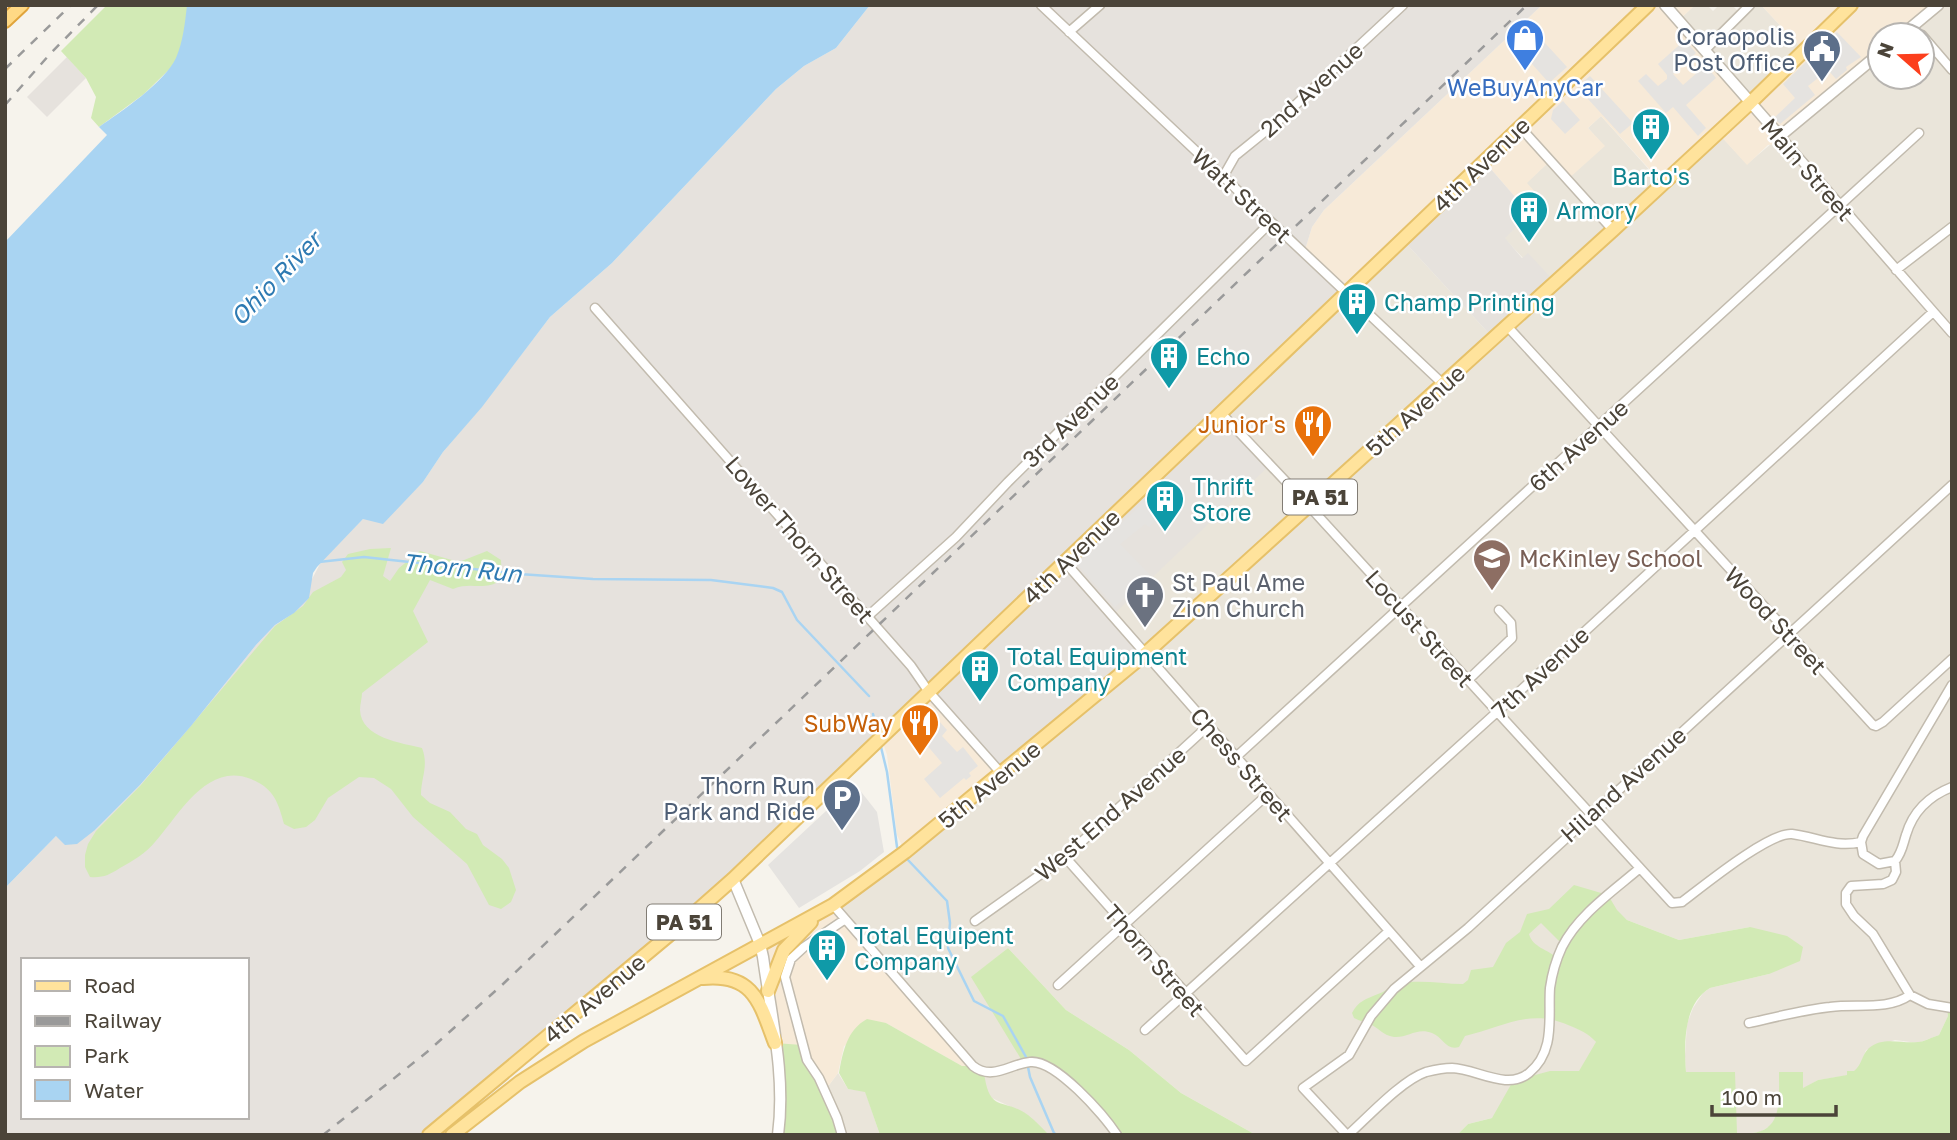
<svg xmlns="http://www.w3.org/2000/svg" width="1957" height="1140" font-family="'Golos Text',sans-serif">
<rect width="100%" height="100%" fill="#f6f3ec"/>
<path fill="#eae5da" d="M1695,5H1707L1713,11L1719,5H1732L1741,14L1750,5H1761L1804,51L1750,103L1679,20Z
M1938,5H1952V1008L1939,1035L1918,1043L1895,1040L1866,1050L1860,1066L1850,1075L1818,1080L1783,1101L1772,1125L1760,1132L1745,1134L1712,1130L1688,1104L1685,1056L1687,1024L1693,1008L1703,993L1710,988L1769,974L1750,927L1679,940L1627,920L1617,911L1551,1017L1588,1033L1597,1043L1569,1088L1546,1104L1468,1124L1457,1135H1256L1181,1093L1129,1050L1066,1010L1008,948L972,977L1038,1062L1091,1103L1117,1135H1049L1026,1114L992,1098L833,905L905,852L1112,616L1221,413L1402,239L1493,338L1537,264L1528,254L1523,258L1504,238L1543,202L1526,183L1550,161L1604,146L1588,128L1601,116L1662,184L1718,133L1747,164L1880,53V77H1922V35H1902Z
M838,1073L848,1089L865,1091L880,1135H842L823,1087L829,1085Z"/>
<path fill="#f7ead8" d="M1542,5H1695L1679,20L1750,103L1804,51L1761,5H1938L1902,35H1880V53L1780,136L1786,143L1768,145L1747,165L1718,133L1663,184L1601,116L1588,128L1605,146L1567,180L1550,161L1527,183L1544,202L1530,214L1484,161L1346,293L1304,253L1312,227L1324,210Z
M929,692L1001,773L905,852L897,835L887,755L881,737Z
M833,905L973,1066H962L886,1023L844,1046L838,1073L829,1085L823,1087L775,1043L760,944Z"/>
<path fill="#e6e2dd" fill-rule="evenodd" d="M870,5H1542L1324,210L1312,227L1304,253L1346,293L1221,413L1270,465L1112,616L1145,654L1001,773L929,692L733,879L429,1135H5V888L56,836L95,830L140,785L191,726L256,645L275,625L294,613L321,562L363,519L393,512L423,482L443,452L482,406L550,317L612,263L776,89L804,66L836,48ZM23,960H247V1117H23Z
M67,57L86,78L47,117L27,97Z
M1484,161L1530,214L1505,238L1522,258L1528,253L1555,282L1493,338L1402,239Z"/>
<path fill="#d2eab5" fill-rule="evenodd" d="M107,5H206L185,54L144,94L99,127L91,118L96,97L86,78L61,51Z
M391,548L383,576L390,581L399,568L420,551L459,562L487,551L501,560L502,580C482,592 473,581 453,589L430,580L413,611L428,642L362,693C362,698 360,704 360,710C361,738 402,743 422,748C429,766 421,777 421,795L430,803L450,812L466,829L477,834L483,845L502,859L509,868L516,890L511,902L501,909L489,905L467,864L413,817L391,789L374,778L359,777L328,798L315,820L306,827L294,829L284,824C278,802 274,789 251,779C207,761 179,815 155,842C146,853 133,861 120,868C109,875 103,878 90,877L85,867V855L88,844L96,831L141,785L275,626L303,606L313,592L341,577L346,570L342,562L348,554L370,549Z
M1574,885L1608,895L1617,910L1627,920L1679,940L1750,927L1787,936L1803,947L1800,961L1769,974L1710,988C1683,1004 1684,1044 1686,1072H1735L1737,1133C1783,1138 1779,1106 1779,1072H1803V1088L1818,1080L1847,1075V1071H1854C1862,1065 1862,1054 1869,1048C1883,1036 1902,1044 1918,1042C1924,1042 1932,1037 1939,1035L1948,1016L1947,1008H1952V1135H1457L1468,1124L1492,1118L1513,1081L1550,1071H1579L1596,1042C1588,1033 1580,1030 1568,1025C1530,1008 1503,1027 1465,1036L1459,1047C1446,1051 1443,1037 1432,1033C1417,1027 1408,1038 1394,1037C1382,1035 1379,1028 1370,1024C1365,1022 1360,1021 1354,1018L1352,1013C1358,1001 1366,999 1378,994C1385,992 1390,986 1397,984C1419,979 1441,984 1463,984L1468,980L1471,970L1493,967L1506,943L1520,932L1527,914L1549,909ZM1541,923L1563,945L1557,958C1548,949 1533,948 1529,934Z
M1008,948L1066,1010L1129,1050L1181,1093L1256,1135H1117L1111,1126L1051,1068L1024,1064L971,977Z
M867,1019L886,1023L962,1066H973L984,1072C989,1114 1003,1097 1028,1115C1036,1121 1042,1128 1049,1135H880L865,1092L848,1089L839,1073C843,1051 847,1030 867,1019Z
M775,1043L802,1045L842,1135H778Z"/>
<path fill="#e5e3e0" d="M1534,31L1567,67L1549,83L1517,47Z
M1837,32L1861,57L1846,67L1847,70L1836,79L1828,70L1808,86L1815,95L1780,124L1774,118L1795,98L1783,84Z
M1685,40L1696,53L1673,74L1683,85L1706,65L1716,78L1686,105L1706,128L1698,136L1673,107L1666,113L1638,81L1646,74L1658,86L1667,79V75L1658,64Z
M1590,76L1633,123L1620,134L1577,87Z
M1563,101L1580,120L1565,134L1551,119L1553,110Z
M1166,481L1179,494L1149,527L1145,524L1120,544L1150,575L1115,607L1078,565Z
M931,712L947,730L942,736L957,752L963,747L978,766L969,773L971,776L966,780L964,778L940,798L924,779L942,763L914,730Z
M855,784L877,812L884,852L860,871L799,908L768,865Z"/>
<path fill="#a9d4f2" d="M187,5H870L836,48L804,66L776,89L612,263L550,317L482,407L443,452L423,482L383,524L363,519L317,567L313,573L309,598L294,613L275,625L256,645L191,726L140,785L95,830L77,844L65,845L56,836L5,888V242L107,135L99,127C122,111 164,83 176,58C183,42 185,23 187,5Z"/>
<g fill="none" stroke-linecap="round" stroke-linejoin="round">
<path stroke="#a9d4f2" stroke-width="2.5" d="M319,562L364,557L519,574L593,579L711,580L773,588L782,592L797,620L869,696
M873,714L878,733
M880,743L887,772L897,847
M908,860L947,901L950,923L948,948L974,1001L1003,1016L1026,1057L1030,1077L1054,1133L1057,1135"/>
<defs>
<path id="minor" d="M1041,5L1443,384
M1069,32L1100,5
M1922,35L1952,70
M1705,50L1750,5
M1520,127L1613,230
M1780,136L1952,333
M1223,177L1235,156L1277,122L1403,5
M1896,270L1952,227
M595,308L911,666L929,692L1001,773
M1507,326L1873,725L1876,726L1883,722L1952,659
M1221,413L1309,506L1672,903L1682,902C1702,887 1769,832 1792,834C1816,837 1835,848 1861,842
M1065,562L1420,966
M868,616L956,537L1008,482L1271,222
M1468,680L1512,638L1511,623L1499,610
M1952,685L1863,836L1861,842L1863,854L1879,864L1895,861C1902,853 1903,844 1906,835C1913,811 1929,796 1952,787
M1236,757L1919,133
M1065,857L1246,1061L1389,931
M1895,861L1896,872L1892,880L1883,884L1851,886L1846,893V904L1854,916L1873,934L1910,995
M833,905L973,1066C992,1081 1010,1064 1030,1062C1055,1059 1104,1115 1117,1135
M975,921L1065,857L1208,726
M1058,985L1268,794
M1749,1023C1776,1017 1803,1010 1830,1007C1856,1003 1887,1011 1910,995L1928,1004L1952,1008
M1145,1030L1497,712L1933,312
M842,1135L837,1118L819,1078L807,1060L785,977L791,959L804,947L844,920
M1347,1135L1303,1088L1349,1055L1371,1016L1394,989L1468,928L1952,485
M1348,1135C1368,1117 1402,1080 1426,1072C1434,1070 1444,1068 1452,1068C1477,1069 1507,1091 1529,1073C1556,1051 1548,1017 1550,988C1552,974 1556,960 1562,947C1578,915 1613,891 1640,868"/>
<path id="tertiary" d="M1665,5L1780,136L1880,53
M1902,35L1938,5
M733,879L760,944L763,957C771,1016 786,1075 778,1135"/>
<path id="primary" d="M703,978C754,973 760,1003 775,1043
M768,991L784,950L811,922
M429,1135L681,925L733,879L1648,5
M452,1135L520,1082L584,1041L833,905L905,852L1145,654L1613,230L1750,103L1851,5"/>
<path id="trunk" d="M5,21L22,5"/>
</defs>
<use href="#minor" stroke="#c2bbae" stroke-width="11"/>
<use href="#tertiary" stroke="#c2bbae" stroke-width="13"/>
<use href="#primary" stroke="#e6c16a" stroke-width="16"/>
<use href="#trunk" stroke="#e0a43c" stroke-width="16"/>
<use href="#minor" stroke="#fff" stroke-width="8"/>
<use href="#tertiary" stroke="#fff" stroke-width="10"/>
<use href="#primary" stroke="#ffe39c" stroke-width="12"/>
<use href="#trunk" stroke="#ffd985" stroke-width="12"/>
<path stroke="#9a9a9a" stroke-width="2.5" stroke-dasharray="9 9" stroke-linecap="butt" d="M5,69L71,5
M5,105L50,54L98,5
M323,1135L427,1052L502,985L1527,5"/>
</g>
<defs>
<symbol id="shop-pin" viewBox="-11 -11 22 30"><path d="M0 17L-7.5 6A9.5 9.5 0 1 1 7.5 6Z" fill="#3f7fe0" stroke="#fff"/><path d="M-5-2.5h2.3a2.7 3.5 0 0 1 5.4 0H5L5.5 6h-11ZM-1.5-2.5h3a1.5 2.3 0 0 0-3 0Z" fill="#fff"/></symbol>
<symbol id="civic-pin" viewBox="-11 -11 22 30"><path d="M0 17L-7.5 6A9.5 9.5 0 1 1 7.5 6Z" fill="#5c6f8a" stroke="#fff"/><path d="M-.6-6.5H3V-4.5H.6V-3L4-1V1h2V6H-6V1h2V-1L-.6-3ZM-1.2 2.5V6h2.4V2.5Z" fill="#fff"/></symbol>
<symbol id="building-pin" viewBox="-11 -11 22 30"><path d="M0 17L-7.5 6A9.5 9.5 0 1 1 7.5 6Z" fill="#0f9aa8" stroke="#fff"/><path d="M-4-6H4V6H1V3H-1V6H-4ZM-2.5-4.3h1.7v1.8h-1.7ZM.8-4.3h1.7v1.8H.8ZM-2.5-1h1.7V.8h-1.7ZM.8-1h1.7V.8H.8Z" fill="#fff"/></symbol>
<symbol id="restaurant-pin" viewBox="-11 -11 22 30"><path d="M0 17L-7.5 6A9.5 9.5 0 1 1 7.5 6Z" fill="#e8710a" stroke="#fff"/><path d="M-5-6h1v4h1v-4h1v4h1v-4h1v5L-1.5 .5V6h-2V.5L-5-1ZM5-6V6H3V1.5H1.5Q1.5-4 5-6Z" fill="#fff"/></symbol>
<symbol id="school-pin" viewBox="-11 -11 22 30"><path d="M0 17L-7.5 6A9.5 9.5 0 1 1 7.5 6Z" fill="#8d6e63" stroke="#fff"/><path d="M0-5L7-2L0 1L-7-2ZM-4 1L0 2.5L4 1V4Q0 6-4 4Z" fill="#fff"/></symbol>
<symbol id="church-pin" viewBox="-11 -11 22 30"><path d="M0 17L-7.5 6A9.5 9.5 0 1 1 7.5 6Z" fill="#6b7280" stroke="#fff"/><path d="M-1.2-6h2.4v3.5h3.3v2.4h-3.3V6h-2.4V-.1h-3.3v-2.4h3.3Z" fill="#fff"/></symbol>
<symbol id="parking-pin" viewBox="-11 -11 22 30"><path d="M0 17L-7.5 6A9.5 9.5 0 1 1 7.5 6Z" fill="#5c6f8a" stroke="#fff"/><path d="M-3.5-5.5H1a3.5 3.5 0 0 1 0 7H-1V5.5H-3.5ZM-1-3.4V-.6H.8a1.4 1.4 0 0 0 0-2.8Z" fill="#fff"/></symbol>
</defs>
<g fill-rule="evenodd">
<use href="#shop-pin" x="1503" y="16" width="44" height="60"/>
<use href="#civic-pin" x="1800" y="27" width="44" height="60"/>
<use href="#building-pin" x="1629" y="105" width="44" height="60"/>
<use href="#building-pin" x="1507" y="188" width="44" height="60"/>
<use href="#building-pin" x="1335" y="280" width="44" height="60"/>
<use href="#building-pin" x="1147" y="334" width="44" height="60"/>
<use href="#restaurant-pin" x="1291" y="402" width="44" height="60"/>
<use href="#building-pin" x="1143" y="477" width="44" height="60"/>
<use href="#school-pin" x="1470" y="536" width="44" height="60"/>
<use href="#church-pin" x="1123" y="573" width="44" height="60"/>
<use href="#building-pin" x="958" y="647" width="44" height="60"/>
<use href="#restaurant-pin" x="898" y="701" width="44" height="60"/>
<use href="#parking-pin" x="820" y="776" width="44" height="60"/>
<use href="#building-pin" x="805" y="926" width="44" height="60"/>
</g>
<g text-anchor="middle" dominant-baseline="central" stroke-width="5" stroke-linejoin="round" paint-order="stroke">
<g fill="#fff" stroke="#817c74" stroke-width="2">
<rect x="1283" y="479.5" width="74" height="35" rx="5"/>
<rect x="647" y="904.5" width="74" height="35" rx="5"/>
</g>
<g font-size="21" font-weight="bold" fill="#4b4439">
<text x="1320" y="497">PA 51</text>
<text x="684" y="922">PA 51</text>
</g>
<g font-size="23" fill="#4e5e75" stroke="#fff" text-anchor="end">
<text x="1795" y="36">Coraopolis<tspan x="1795" dy="26">Post Office</tspan></text>
<text x="815" y="785">Thorn Run<tspan x="815" dy="26">Park and Ride</tspan></text>
</g>
<g font-size="23" fill="#366cbe" stroke="#fff">
<text x="1525" y="87">WeBuyAnyCar</text>
</g>
<g font-size="23" fill="#4b4439" stroke="#fff">
<text transform="translate(1311 89) rotate(-42)">2nd Avenue</text>
<text transform="translate(1481 164) rotate(-44)">4th Avenue</text>
<text transform="translate(1808 169) rotate(49)">Main Street</text>
<text transform="translate(1242 195) rotate(43)">Watt Street</text>
<text transform="translate(1415 410) rotate(-42)">5th Avenue</text>
<text transform="translate(1070 420) rotate(-44)">3rd Avenue</text>
<text transform="translate(1578 445) rotate(-42)">6th Avenue</text>
<text transform="translate(800 539) rotate(49)">Lower Thorn Street</text>
<text transform="translate(1071 556) rotate(-44)">4th Avenue</text>
<text transform="translate(1776 620) rotate(47)">Wood Street</text>
<text transform="translate(1420 628) rotate(48)">Locust Street</text>
<text transform="translate(1540 672) rotate(-43)">7th Avenue</text>
<text transform="translate(1242 764) rotate(49)">Chess Street</text>
<text transform="translate(989 784) rotate(-39)">5th Avenue</text>
<text transform="translate(1623 784) rotate(-42)">Hiland Avenue</text>
<text transform="translate(1110 813) rotate(-41)">West End Avenue</text>
<text transform="translate(1155 960) rotate(49)">Thorn Street</text>
<text transform="translate(594 998) rotate(-40)">4th Avenue</text>
</g>
<g font-size="23" fill="#0d838f" stroke="#fff" text-anchor="start">
<text x="1651" y="176" text-anchor="middle">Barto's</text>
<text x="1556" y="210">Armory</text>
<text x="1384" y="302">Champ Printing</text>
<text x="1196" y="356">Echo</text>
<text x="1192" y="486">Thrift<tspan x="1192" dy="26">Store</tspan></text>
<text x="1007" y="656">Total Equipment<tspan x="1007" dy="26">Company</tspan></text>
<text x="854" y="935">Total Equipent<tspan x="854" dy="26">Company</tspan></text>
</g>
<g font-size="23" fill="#c56008" stroke="#fff" text-anchor="end">
<text x="1286" y="424">Junior's</text>
<text x="893" y="723">SubWay</text>
</g>
<g font-size="23" fill="#785e54" stroke="#fff" text-anchor="start">
<text x="1519" y="558">McKinley School</text>
</g>
<g font-size="23" fill="#5b616d" stroke="#fff" text-anchor="start">
<text x="1172" y="582">St Paul Ame<tspan x="1172" dy="26">Zion Church</tspan></text>
</g>
<g font-size="24" font-style="italic" fill="#2e7ab2" stroke="#fff">
<text transform="translate(275 278) rotate(-46)">Ohio River</text>
<text transform="translate(462 567) rotate(6)">Thorn Run</text>
</g>
</g>
<rect width="1957" height="1140" fill="none" stroke="#4b4439" stroke-width="14"/>
<rect x="21" y="958" width="228" height="161" fill="#ffffff" stroke="#b7b4b0" stroke-width="2"/>
<rect x="35" y="981" width="35" height="10" fill="#ffe39c" stroke="#b7b4b0" stroke-width="2"/>
<text x="84" y="993" font-size="21" fill="#4b4439">Road</text>
<rect x="35" y="1016" width="35" height="10" fill="#9a9a9a" stroke="#b7b4b0" stroke-width="2"/>
<text x="84" y="1028" font-size="21" fill="#4b4439">Railway</text>
<rect x="35" y="1046" width="35" height="21" fill="#d2eab5" stroke="#b7b4b0" stroke-width="2"/>
<text x="84" y="1063" font-size="21" fill="#4b4439">Park</text>
<rect x="35" y="1080" width="35" height="21" fill="#a9d4f2" stroke="#b7b4b0" stroke-width="2"/>
<text x="84" y="1098" font-size="21" fill="#4b4439">Water</text>
<g transform="translate(1901 56) rotate(290)"><circle r="33" fill="#ffffff" stroke="#b7b4b0" stroke-width="2"/>
<path d="M0-5L12 26L0 18L-12 26Z" fill="#fc3f1d"/>
<text y="-10" font-size="19" font-weight="bold" text-anchor="middle" fill="#4b4439">N</text>
</g>
<path d="M1712 1105v10h124v-10" fill="none" stroke="#4b4439" stroke-width="3.5"/>
<text x="1722" y="1105" font-size="21" fill="#4b4439" stroke="#ffffff" stroke-width="5" paint-order="stroke">100 m</text>
</svg>
